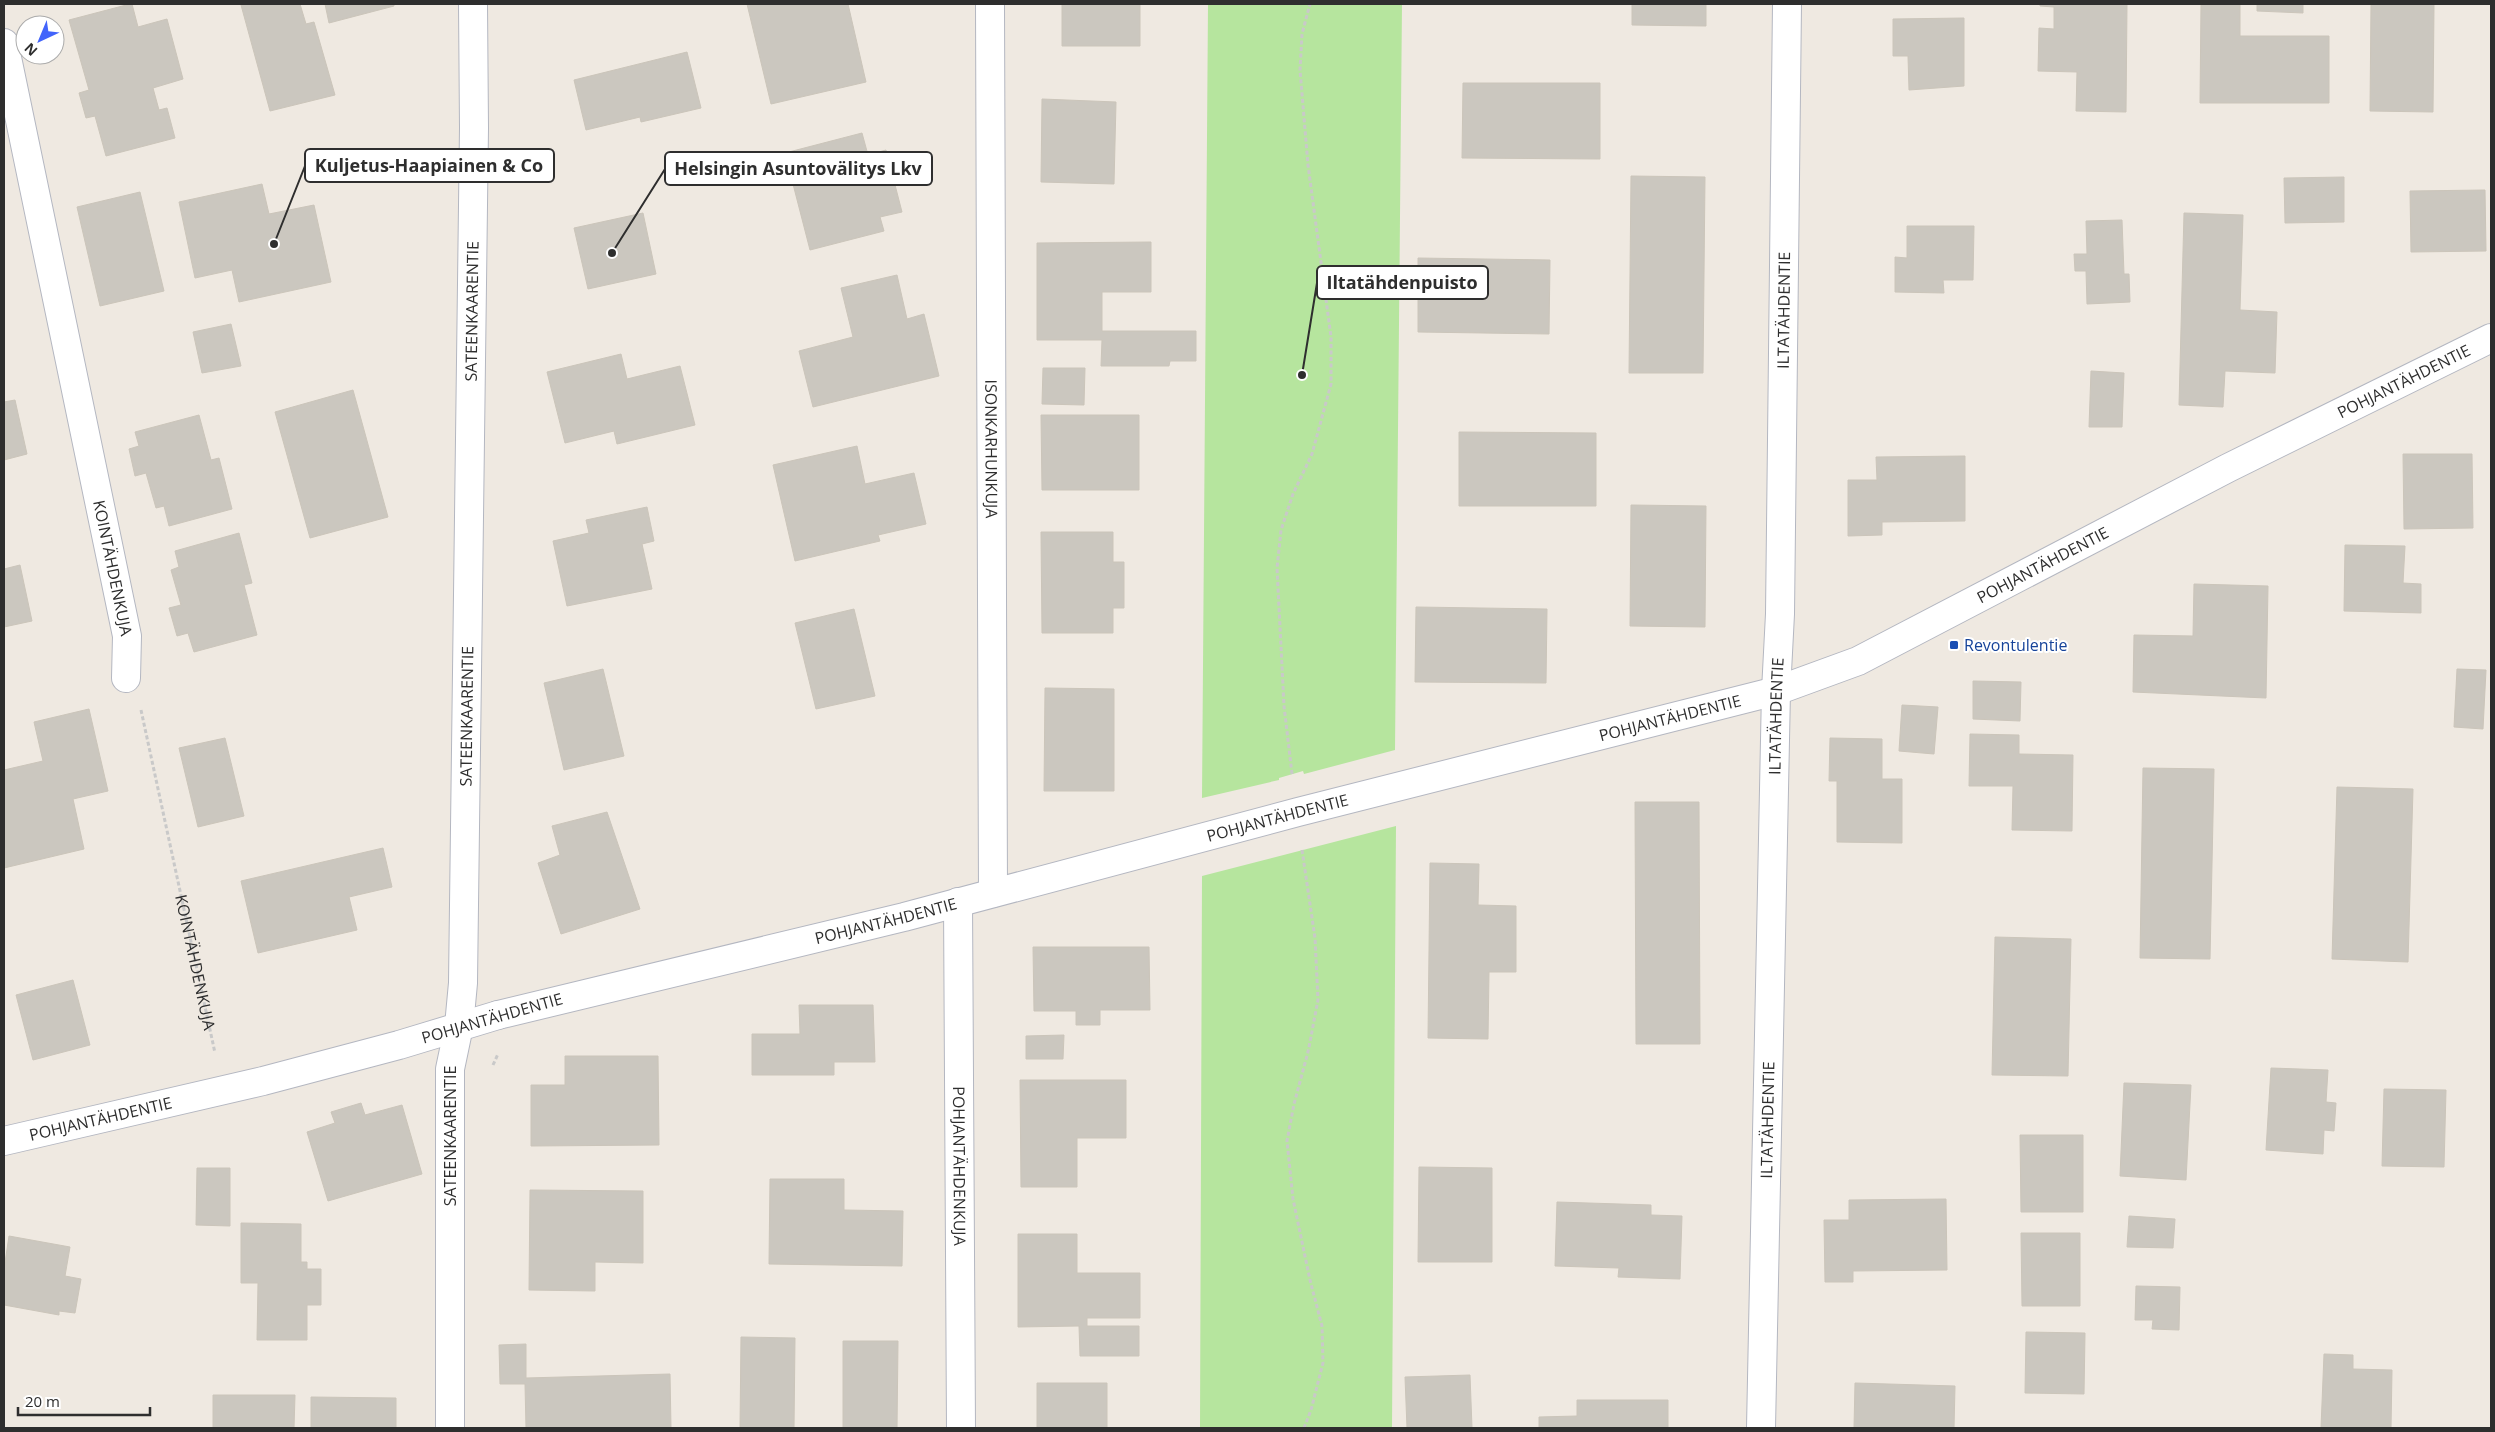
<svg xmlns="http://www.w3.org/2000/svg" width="2495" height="1432" font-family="'Open Sans',sans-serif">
<rect width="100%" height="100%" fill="#efe9e1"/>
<path fill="#b6e59e" d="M1208,4H1402L1395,750L1304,774L1303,771L1279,778V780L1202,798Z
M1396,826L1392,1428H1200L1202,876Z"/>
<path fill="#cbc7bf" stroke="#cbc5ba" d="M130,4H132L138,27L167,19L183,79L153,88L159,110L167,108L175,138L106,156L95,116L86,118L79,93L89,90L69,20Z
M248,4H300L306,24L314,22L335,95L270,111L241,5Z
M325,4H394V6L329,23Z
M747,4H848L866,82L771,104Z
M1062,4H1140V46H1062Z
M1632,4H1706V26L1632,25Z
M2040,4H2127L2126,112L2076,111L2077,72L2038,71L2039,28L2054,29V7L2040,6Z
M2201,4H2240V36H2329V103H2200Z
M2257,4H2303V13L2257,11Z
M2371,4H2434L2433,112L2370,111Z
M1964,18V86L1909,90L1908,56H1893V19Z
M687,52L701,108L641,122L640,117L586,130L574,80Z
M1463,83H1600V159L1462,158Z
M1042,99L1116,102L1114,184L1041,182Z
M862,133L868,155L886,150L902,212L880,217L884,231L810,250L785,153Z
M1631,176L1705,177L1703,373H1629Z
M2344,177V222L2285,223L2284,178Z
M262,184L269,214L314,205L331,282L239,302L232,270L195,278L179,202Z
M2485,190L2486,251L2411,252L2410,191Z
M140,192L164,291L100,306L77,207Z
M643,213L656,274L588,289L574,228Z
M2184,213L2243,215L2240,310L2277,312L2275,373L2225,371L2223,407L2179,405Z
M2122,220L2124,274H2129L2130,302L2087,304L2086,271H2075L2074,254H2087L2086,221Z
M1907,226H1974L1973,280H1943L1944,293L1895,292V257L1907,258Z
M1151,242V292H1102V331H1196V361H1170L1169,366H1101L1102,340H1037V243Z
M1418,258L1550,260L1549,334L1418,332Z
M897,275L907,319L924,314L939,376L813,407L799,351L853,337L841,288Z
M231,324L241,366L202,373L193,332Z
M621,354L627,379L680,366L695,425L617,444L614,431L565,443L547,372Z
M1043,368H1085L1084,405L1042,404Z
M2091,371L2124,373L2122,427H2089Z
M353,390L388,517L310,538L275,412Z
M15,400L27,454L4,460V402Z
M199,415L211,460L219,458L232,509L169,526L164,506L156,508L146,473L135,476L129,449L139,446L135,432Z
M1041,415H1139V490H1042Z
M1459,432L1596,433V506H1459Z
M857,446L865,484L914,473L926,524L878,535L880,541L795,561L773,465Z
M2403,454H2472L2473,528L2404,529Z
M1965,456V521L1882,522V535L1848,536V480H1877L1876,457Z
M1631,505L1706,506L1705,627L1630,626Z
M647,507L654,541L642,544L652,589L567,606L553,541L589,533L586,520Z
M1041,532H1113V562H1124V608H1113V633H1042Z
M239,533L252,583L244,585L257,635L194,652L188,633L177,636L169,608L181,605L171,570L179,567L175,551Z
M2345,545L2405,546L2403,583L2421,584V613L2344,611Z
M20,565L32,621L4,627V569Z
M2194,584L2268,586L2266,698L2133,692L2134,635L2193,636Z
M1416,607L1547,609L1546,683L1415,682Z
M854,609L875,696L816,709L795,623Z
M603,669L624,756L564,770L544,683Z
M2457,669L2486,670L2483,729L2454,727Z
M1973,681L2021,682L2020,721L1973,719Z
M1045,688L1114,689V791H1044Z
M1902,705L1938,707L1934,754L1899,751Z
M89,709L108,791L73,799L84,849L4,868V770L43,761L34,722Z
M1970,734L2019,735V754L2073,755L2072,831L2012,830L2013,786H1969Z
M225,738L244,816L198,827L179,748Z
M1830,738L1882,739V779H1902V843L1837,842V781H1829Z
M2143,768L2214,769L2210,959L2140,958Z
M2337,787L2413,789L2408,962L2332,959Z
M1635,802H1699L1700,1044H1636Z
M607,812L640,909L561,934L538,863L560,855L552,826Z
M383,848L392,887L349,897L357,930L258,953L241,881Z
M1430,863L1479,864L1478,905L1516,906V972H1489L1488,1039L1428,1038Z
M1995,937L2071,939L2068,1076L1992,1075Z
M1033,947H1149L1150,1010H1100V1025H1076V1011H1034Z
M73,980L90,1045L33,1060L16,995Z
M799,1005H873L875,1062H834V1075H752V1034H800Z
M1064,1035L1063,1059H1026V1036Z
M565,1056H658L659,1145L531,1146V1085H565Z
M2271,1068L2328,1070L2326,1102L2336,1103L2334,1131L2324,1130L2323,1154L2266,1150Z
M1020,1080H1126V1138H1077V1187H1021Z
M2124,1083L2191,1085L2186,1180L2120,1176Z
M2384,1089L2446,1090L2444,1167L2382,1166Z
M361,1103L365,1115L402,1105L422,1174L328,1201L307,1132L335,1123L331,1112Z
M2020,1135H2083V1212H2021Z
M1419,1167L1492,1168V1262H1418Z
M197,1168H230V1226L196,1225Z
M770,1179H844V1210L903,1211L902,1266L769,1264Z
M530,1190L643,1191V1263L595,1262V1291L529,1290Z
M1946,1199L1947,1270L1853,1271V1282H1825L1824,1220H1849V1200Z
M1557,1202L1651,1205V1215L1682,1216L1680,1279L1618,1277L1619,1268L1555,1266Z
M2129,1216L2175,1219L2173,1248L2127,1247Z
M241,1223L301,1224V1262H307V1269H321V1305H307V1340H257L258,1283H241Z
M2021,1233H2080V1306H2022Z
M1018,1234H1077V1273H1140V1318H1087V1326H1139V1356H1080L1079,1326L1018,1327Z
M9,1236L70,1247L65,1276L81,1279L75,1313L59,1311V1315L4,1305V1269Z
M2136,1286L2180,1287L2179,1330L2152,1329L2153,1320H2135Z
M2026,1332L2085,1333L2084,1394L2025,1393Z
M741,1337L795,1338L794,1428H740Z
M843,1341H898L897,1428H843Z
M526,1344V1378L670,1374L671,1428H526L525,1384H500L499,1345Z
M2324,1354L2353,1355V1369L2392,1370L2391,1428H2321Z
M1470,1375L1472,1428H1407L1405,1377Z
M1037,1383H1107V1428H1037Z
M1855,1383L1955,1386L1954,1428H1854Z
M213,1395H295L294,1428H213Z
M311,1397L396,1398V1428H311Z
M1577,1400H1668V1428H1539V1417L1577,1416Z"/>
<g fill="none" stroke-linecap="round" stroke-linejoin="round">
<defs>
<g id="street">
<path id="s2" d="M990,4L993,893"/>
<path id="s3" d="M4,43L127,636L126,678"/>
<path id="s4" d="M958,902L961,1428"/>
<path id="s5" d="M4,1141L263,1081L399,1045L498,1015"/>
<path id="s6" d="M450,1428V1069L459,1026"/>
<path id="s7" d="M1761,1428L1776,691L1780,614L1787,4"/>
</g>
<g id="secondary">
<path id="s8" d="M498,1015L904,917L1298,812L1776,691L1858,661L2228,468L2491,338"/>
<path id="s9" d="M459,1026L463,983L474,128L473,4"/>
</g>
</defs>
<use href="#street" stroke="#b4b7c1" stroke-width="30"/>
<use href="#secondary" stroke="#b4b7c1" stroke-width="30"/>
<g stroke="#c9c9c9" stroke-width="3" stroke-dasharray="4 2.5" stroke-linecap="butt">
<path id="s1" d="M141,710L215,1053"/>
<path d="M1292,774L1284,706L1277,568L1281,530L1293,494L1312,454L1331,384V337L1308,165L1300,70L1302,34L1310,4"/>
<path d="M1302,850L1315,938L1318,1000L1308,1052L1294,1104L1287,1141L1293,1199L1310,1280L1322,1326L1323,1363L1311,1410L1304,1428"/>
<path d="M493,1065L498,1054"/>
</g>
<use href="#street" stroke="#fff" stroke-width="28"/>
<use href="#secondary" stroke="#fff" stroke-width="28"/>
</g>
<rect fill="#1a4fb4" stroke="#fff" stroke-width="2" x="1949" y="640" width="10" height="10" rx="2.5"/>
<g text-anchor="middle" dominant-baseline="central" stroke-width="4" stroke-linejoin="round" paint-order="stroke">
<g font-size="16" fill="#2e2e2e" stroke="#fff">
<text stroke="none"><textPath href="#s7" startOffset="1118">ILTATÄHDENTIE</textPath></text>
<text stroke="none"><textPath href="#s9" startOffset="715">SATEENKAARENTIE</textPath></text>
<text stroke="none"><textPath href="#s8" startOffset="2019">POHJANTÄHDENTIE</textPath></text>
<text stroke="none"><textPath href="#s2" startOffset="445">ISONKARHUNKUJA</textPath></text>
<text stroke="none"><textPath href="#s8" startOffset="1614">POHJANTÄHDENTIE</textPath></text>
<text stroke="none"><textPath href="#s3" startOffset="536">KOINTÄHDENKUJA</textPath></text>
<text stroke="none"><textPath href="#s7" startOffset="712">ILTATÄHDENTIE</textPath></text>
<text stroke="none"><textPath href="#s9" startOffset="310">SATEENKAARENTIE</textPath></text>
<text stroke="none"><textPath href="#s8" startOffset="1209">POHJANTÄHDENTIE</textPath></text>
<text stroke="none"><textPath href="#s8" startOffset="804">POHJANTÄHDENTIE</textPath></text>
<text stroke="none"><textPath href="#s8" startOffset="399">POHJANTÄHDENTIE</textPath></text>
<text stroke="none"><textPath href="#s1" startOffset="258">KOINTÄHDENKUJA</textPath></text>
<text transform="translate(492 1018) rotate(-16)">POHJANTÄHDENTIE</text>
<text stroke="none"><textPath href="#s5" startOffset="99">POHJANTÄHDENTIE</textPath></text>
<text stroke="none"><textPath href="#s7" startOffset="308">ILTATÄHDENTIE</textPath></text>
<text stroke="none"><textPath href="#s6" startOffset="292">SATEENKAARENTIE</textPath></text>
<text stroke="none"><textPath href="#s4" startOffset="264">POHJANTÄHDENKUJA</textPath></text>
</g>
<g font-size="16" fill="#164399" stroke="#fff" text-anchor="start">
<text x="1964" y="645">Revontulentie</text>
</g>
</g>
<path fill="none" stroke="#2e2e2e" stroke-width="2" d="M274 244L305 166M612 253L665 169M1302 375L1317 283"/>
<g fill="#2e2e2e" stroke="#fff" stroke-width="2">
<circle cx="274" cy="244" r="5"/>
<circle cx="612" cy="253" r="5"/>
<circle cx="1302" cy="375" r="5"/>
</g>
<g fill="#fff" stroke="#2e2e2e" stroke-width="2">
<rect x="305" y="149" width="249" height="33" rx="5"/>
<rect x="665" y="152" width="267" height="33" rx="5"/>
<rect x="1317" y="266" width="171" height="33" rx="5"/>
</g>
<g font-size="18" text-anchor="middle" font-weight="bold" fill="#2e2e2e">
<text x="429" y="172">Kuljetus-Haapiainen &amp; Co</text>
<text x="798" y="175">Helsingin Asuntovälitys Lkv</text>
<text x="1402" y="289">Iltatähdenpuisto</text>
</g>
<rect width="2495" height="1432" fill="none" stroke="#2e2e2e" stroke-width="10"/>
<g transform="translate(40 40) rotate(224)"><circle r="24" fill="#ffffff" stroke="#ababab"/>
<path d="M0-4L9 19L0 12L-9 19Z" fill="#4264fb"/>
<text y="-8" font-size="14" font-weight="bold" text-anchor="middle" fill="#2e2e2e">N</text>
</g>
<path d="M18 1407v8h132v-8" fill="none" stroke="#2e2e2e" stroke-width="2.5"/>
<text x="25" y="1407" font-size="15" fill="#2e2e2e" stroke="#ffffff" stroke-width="4" paint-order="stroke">20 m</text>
</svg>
